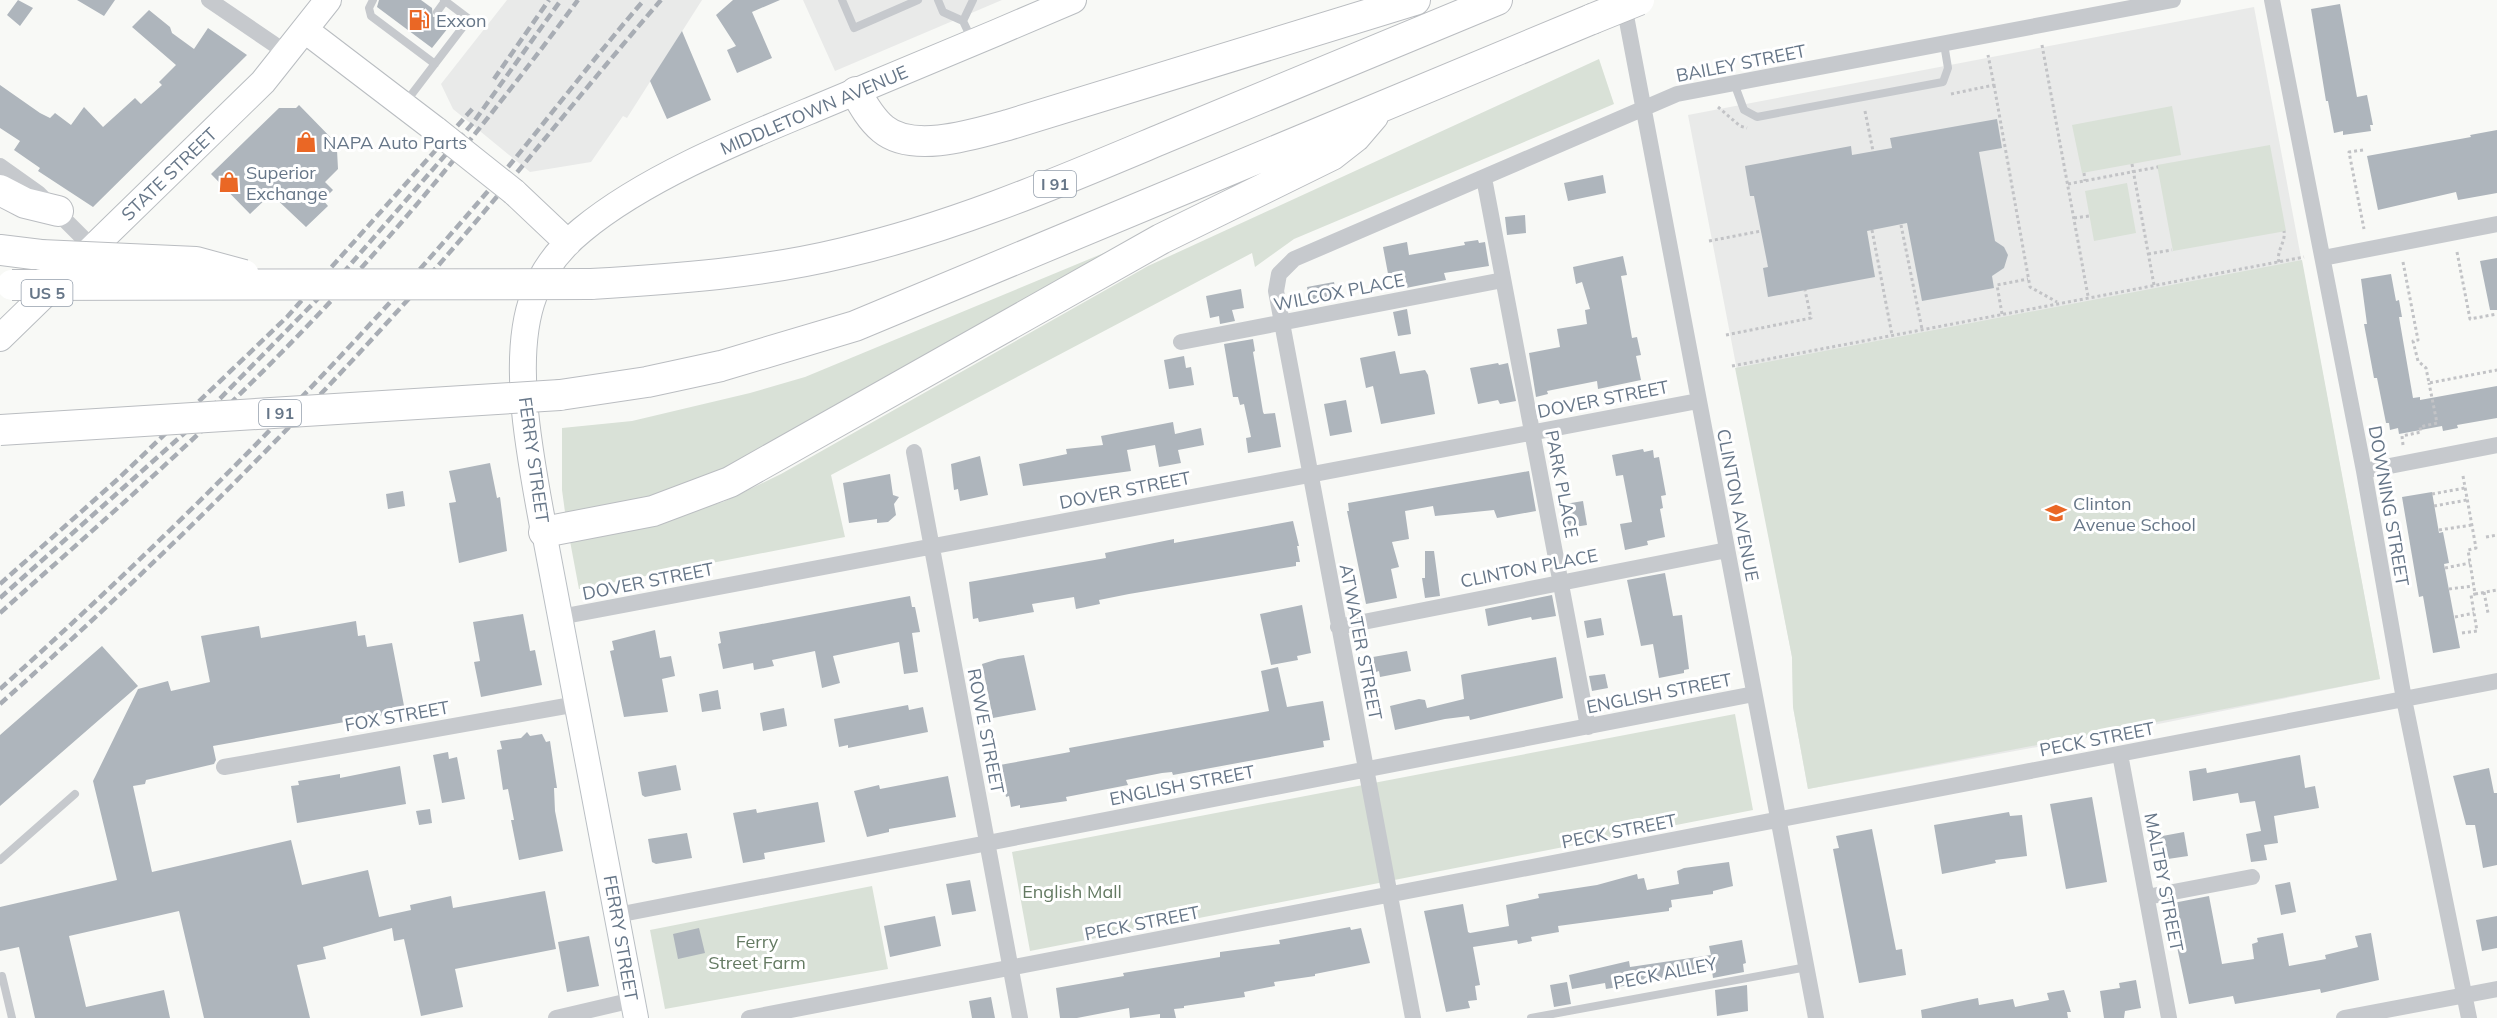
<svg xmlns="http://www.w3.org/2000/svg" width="2497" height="1018" font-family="Mulish,sans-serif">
<rect width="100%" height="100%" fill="#f8f9f6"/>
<path fill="#e9eae9" d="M507,0H702L627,118L623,116L591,162L530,172L453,109L441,84Z
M803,0H1002L835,71Z
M2254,7L2380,679L2119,732L1808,789L1793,707L1792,657L1688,115Z"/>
<path fill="#d9e1d7" d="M1599,59L1614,104L1294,239L1255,267L1252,253L831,475L845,537L579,589L570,541L723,502L781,474L1148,266Z
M2172,106L2181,155L2082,173L2072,125Z
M2270,145L2286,231L2173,251L2157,165Z
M2127,183L2136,233L2094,241L2085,191Z
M1116,248L689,488L576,513L565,512L562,490V428L632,421L750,393L805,377Z
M2302,260L2380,679L1808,789L1793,707L1792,657L1735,368Z
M1735,714L1753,810L1030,951L1012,852Z
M872,886L888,969L665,1009L650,930Z"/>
<path fill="#aeb5bc" d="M18,0L33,8L20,26L7,15Z
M77,0H115L104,16Z
M379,0H421L432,8L433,17L442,16L452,23L432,48L377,7Z
M733,0H780L752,12L772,58L737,73L727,50L736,46L716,15Z
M2340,4L2357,97L2367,95L2373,125H2370L2371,131L2343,135V131L2334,133L2328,101H2326L2311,9Z
M149,10L170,27L172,33L194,49L208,28L247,55L93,207L38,171L40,168L14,150L20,141L0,128V85L40,113L50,118L55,113L71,125L84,107L103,127L135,98L141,104L162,85L159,82L176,65L132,27Z
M682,31L711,100L667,119L650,81Z
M299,105L340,147L337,150L338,169L325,182L333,190L323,200L328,206L306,227L271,194L250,214L211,174L279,108H296Z
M1997,119L2002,148L1979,152L1995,241L2004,247L2008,255L2004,268L1992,276L1994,288L1922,301L1907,223L1867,231L1875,277L1768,297L1763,268L1768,267L1754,196H1750L1745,166L1851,146L1852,155L1892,148L1890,138Z
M2497,130V193L2458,200L2456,192L2378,210L2367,156L2471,137L2470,135Z
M1603,175L1606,193L1568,201L1564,183Z
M1525,215L1526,233L1507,235L1505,217Z
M1478,240L1479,243L1485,242L1489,266L1444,273L1446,280L1396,290L1394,278L1389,279L1383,247L1407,242L1409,255L1465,245L1464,242Z
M1623,256L1627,275L1621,276L1632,338L1637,337L1641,355L1636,356L1641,380L1598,389L1597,381L1547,391L1548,394L1536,397L1529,353L1560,347L1557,329L1587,324L1585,310L1590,309L1582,282L1576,284L1573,267Z
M2497,258V310H2490L2480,261Z
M2391,274L2396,301L2399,300L2402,317H2399L2413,398L2420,397V400L2497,386V418L2457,425L2458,428L2443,431L2442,426L2399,434L2398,428L2390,430L2389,423H2386L2377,378H2374L2364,324H2367L2361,279Z
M1334,282L1337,298L1310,303L1307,287Z
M1241,289L1244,308L1232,310L1235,321L1220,324L1219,316L1210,318L1206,296Z
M1407,309L1411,334L1398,336L1393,312Z
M1253,339L1255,351L1253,352L1263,412L1264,414L1275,413L1281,447L1248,453L1246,438L1251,437L1244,404L1240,405L1238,397H1233L1224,344Z
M1395,351L1400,374L1425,370L1428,375L1435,414L1381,424L1373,386L1366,388L1360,358Z
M1184,356L1186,368L1191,367L1194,385L1169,389L1164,360Z
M1498,363L1499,365L1508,363L1516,401L1500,404L1498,400L1478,404L1470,368Z
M1346,400L1352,432L1330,436L1324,404Z
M1173,422L1175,434L1201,428L1204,445L1178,450L1181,463L1159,467L1155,445L1127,450L1131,471L1023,486L1019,464L1067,454L1066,449L1103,445L1101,436Z
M1643,449L1644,452L1653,450L1654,458L1659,457L1666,495L1661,496L1663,508L1660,509L1665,537L1647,541L1648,545L1625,550L1620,524L1632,522L1623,475L1616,476L1612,455Z
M980,456L988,495L960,501L958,489L954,490L951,464Z
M490,463L497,498L500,497L507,551L459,563L449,503L456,502L449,471Z
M1529,471L1536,511L1497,518L1494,510L1435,516L1433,506L1405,511L1409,539L1392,542L1399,567L1391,569L1397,598L1366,604L1347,511H1349L1348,503Z
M890,474L893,495L899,497L894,504L896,515L888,522L877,523V519L849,523L843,483Z
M403,491L405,506L388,509L386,494Z
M2432,492L2439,533L2443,532L2449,563L2444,564L2460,648L2433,653L2423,596L2419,597L2402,497Z
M1583,501L1587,525L1568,528L1565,504Z
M1293,521L1299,546H1297L1300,562H1296V566L1129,594L1099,600L1100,604L1076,609L1074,597L1032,604L1034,612L979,622L978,618L973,619L969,582L1106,558L1105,553L1174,539V543Z
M1425,551H1434L1440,596L1425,598L1422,578H1425Z
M1665,573L1673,616L1682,615L1689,669L1684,670V673L1659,678L1653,644L1641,646L1627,580Z
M1552,595L1556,616L1532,620L1531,617L1488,626L1485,609Z
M910,596L912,607H915L920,632L912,633L918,672L904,674L899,642L833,656L840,683L822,688L815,651L772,660L774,666L754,670L753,663L723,669L718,644L721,643L719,632Z
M1302,605L1311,653L1297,656L1298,660L1271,665L1260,614Z
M523,614L530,651L535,650L542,685L481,697L474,662L480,661L473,622Z
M1601,618L1604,635L1587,638L1584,621Z
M356,621L358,636L365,635L367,647L392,643L405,711L213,746L216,760L214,764L146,780L145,784L133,786L152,872L291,840L302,885L368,870L379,917L411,910L410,905L451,896L453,908L545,891L556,949L455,969L463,1007L421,1016L404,939L394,941L392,928L323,947L326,959L297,965L310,1018H204L179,911L69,936L86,1007L164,990L170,1018H35L19,947L0,951V907L117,880L93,781L138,689L168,681L171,691L210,682L201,636L259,626L261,638Z
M655,630L660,658L671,656L675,676L662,679L668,712L624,717L610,651L614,650L612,641Z
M102,646L138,686L0,806V735Z
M1407,651L1411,671L1380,677L1379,671L1376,672L1373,657Z
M1024,655L1036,710L993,718L982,664L998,659Z
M1556,657L1563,698L1470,720L1469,716L1445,719L1395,730L1390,706L1419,699L1425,700L1427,708L1464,699L1461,675L1464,674Z
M1278,667L1287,707L1323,701L1330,740L1323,741L1324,747L1173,775L1172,772L1162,773L1126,780L1128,785L1066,797L1067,801L1020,808V805L1011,807L1009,796L1006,797L1000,765L1070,752L1069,748L1269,711L1261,671Z
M1605,674L1608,688L1592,691L1589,676Z
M718,690L721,709L702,712L699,694Z
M908,705L909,710L923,707L928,732L848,748V745L839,747L834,719Z
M784,708L787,726L763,731L760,713Z
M527,732L530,736L542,734L546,742L550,741L557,788H554L555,811L563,851L519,860L511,820H514L508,789L503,790L497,750L502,749L500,741L521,738Z
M448,752L449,759L457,757L465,799L442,803L433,755Z
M2300,755L2305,788L2315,786L2319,808L2274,816L2278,843L2264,845L2267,860L2251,862L2246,834L2261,831L2255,801L2240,803L2238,793L2193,801L2189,771L2206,768L2207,773Z
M676,765L681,790L645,797L642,795L638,772Z
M400,766L406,804L297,823L291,786L299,785L298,781L340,774V778Z
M2489,768L2494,793H2497V865L2483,868L2475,825H2466L2453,776Z
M948,776L956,817L889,829V832L867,837L854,791L879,785L880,789Z
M2092,797L2107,882L2066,889L2050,804Z
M818,802L825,842L764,853L765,859L743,863L733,813L756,809L757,813Z
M430,809L432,823L419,825L416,811Z
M2009,812L2010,816L2022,815L2027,856L1995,860L1996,863L1942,874L1934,825Z
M1872,829L1896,950L1902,949L1906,975L1859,983L1833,849L1839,848L1836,836Z
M2184,832L2188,856L2161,860L2157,837Z
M687,833L692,858L656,864L652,862L648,839Z
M1729,862L1733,886L1713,891V894L1671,900L1672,907L1669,908V911L1558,926L1559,932L1531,937L1532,941L1518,944L1517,940L1473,947L1480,985L1475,986L1477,1000L1468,1001L1470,1008L1446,1012L1424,911L1463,904L1468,932L1470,933L1509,926L1506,905L1539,898L1538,894L1597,885L1637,874L1638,879L1644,878L1647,890L1679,884L1677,871L1684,868Z
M970,880L976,911L952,915L946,884Z
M2290,882L2296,912L2281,915L2275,885Z
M2209,896L2222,964L2254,959L2252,944L2258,942L2257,938L2283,933L2289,966L2326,959L2325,955L2358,947L2355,936L2371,933L2379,980L2321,993L2320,989L2235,1004L2233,996L2189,1004L2168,904Z
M935,916L941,946L890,957L884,926Z
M2497,916V948L2482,951L2476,920Z
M1350,927L1351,930L1361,928L1370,963L1315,974V976L1274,982L1275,986L1244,992L1245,997L1184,1006V1008L1174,1009L1176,1018H1160V1014L1130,1018L1129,1008L1077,1018H1060L1056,988L1124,976L1123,973L1220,957V952L1280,944L1279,940Z
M699,928L705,953L678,959L673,934Z
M589,936L599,986L567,992L558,942Z
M1742,940L1746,963L1743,964L1744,972L1713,978L1712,971L1606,989L1605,983L1572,989L1569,975L1629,961L1630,967L1711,955L1709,946Z
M2136,980L2141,1008L2125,1011L2124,1018H2104L2100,991L2120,988L2119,983Z
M1567,982L1571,1004L1554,1007L1550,985Z
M1747,985L1748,1011L1717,1016L1715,990Z
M2064,990L2071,1012H2067L2068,1018H1922L1921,1010L1958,1002L1978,998L1979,1005L2013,999L2015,1007L2049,1000L2047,993Z
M991,997L995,1018H972L969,1001Z"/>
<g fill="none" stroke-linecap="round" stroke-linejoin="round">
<defs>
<path id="secondary" d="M544,532L636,1018"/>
<path id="primary" d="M305,30L436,130
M514,192L568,243
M0,338L263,82L328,0
M544,532C532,465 509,360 534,295C543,270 561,247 582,230C645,178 739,140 814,109C901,73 987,37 1073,0"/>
<path id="highway" d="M856,92C863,105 871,119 883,129C913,154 975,134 1008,125L1415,0
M0,190L25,203L58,211
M0,250L41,255
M591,284C676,279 760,273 843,253C955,227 1059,182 1164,138C1275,92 1386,46 1497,0
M560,395L647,382L721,366L855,326L1592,19
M544,532L653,511L730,482L1161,239L1332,155L1355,137L1373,116"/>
</defs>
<use href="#secondary" stroke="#babfc4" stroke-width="26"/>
<use href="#primary" stroke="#b9bdc1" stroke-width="28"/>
<use href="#highway" stroke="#babdc1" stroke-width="32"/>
<path stroke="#c2c3c6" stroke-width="3" stroke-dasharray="3 3" stroke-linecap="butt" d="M2042,45L2088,296
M1994,85L2030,287L2057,302
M1951,94L1994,85L1988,55
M1718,107L1740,126L1747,128
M1865,111L1873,151
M2363,150L2349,152L2364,229
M2132,164L2154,285
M2084,173L2085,181
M2068,184L2158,167
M2074,218L2089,216
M1901,225L1922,329
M1872,230L1892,335
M1709,241L1761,231
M2457,252L2470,319L2497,314
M2148,254L2172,250
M2279,262C2276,251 2286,242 2284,231
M2403,262L2418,340L2413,341L2418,361L2426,368L2429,383L2497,370
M2002,314L1997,285L2028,279
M1726,335L1811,318L1805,290
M1732,366L2304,257
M2403,445L2402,436L2421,432L2420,427L2437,423L2429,383
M2463,476L2476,548L2468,550L2475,594L2497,590
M2432,494L2465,488
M2434,506L2467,500
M2439,530L2472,525
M2486,537L2497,535
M2445,568L2470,563
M2449,589L2473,586
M2484,592L2488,613
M2455,617L2474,613
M2462,633L2477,631L2471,595L2475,594"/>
<path stroke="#c6c9cd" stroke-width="8" d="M373,0L369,8L371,16L435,64
M842,0L854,28L918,0
M938,0L943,12L963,21L972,40
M437,12L445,1
M963,21L973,0
M1734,83L1744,110L1757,117L1943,82L1948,68L1944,44
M405,103L469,19L444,0
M0,860L75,794
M2,976L12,1018
M1531,1018L1807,967"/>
<path stroke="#c6c9cd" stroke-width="16" d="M209,0L287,53
M1623,0L1816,1018
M2272,0L2364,471L2404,699L2469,1018
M0,166L38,193L93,248
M1484,178L1588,727
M2323,258L2497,224
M1181,342L1503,280
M914,452L1020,1018
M2364,471L2497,445
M560,617L1698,401
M1338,627L1727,550
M2120,754L2169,1018
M224,767L577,704
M2147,897L2252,877
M617,915L1754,694
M556,1018L633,1000
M749,1018L2497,681
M1413,1018L1276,291L1279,274L1294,259L1677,94L2173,0
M2344,1018L2497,989"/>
<use href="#secondary" stroke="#fff" stroke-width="24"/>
<use href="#primary" stroke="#fff" stroke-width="26"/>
<use href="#highway" stroke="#fff" stroke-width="30"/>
<path stroke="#a8adb4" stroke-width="4.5" stroke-dasharray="9 4.5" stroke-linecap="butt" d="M494,79L549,0
M0,584L118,479L287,317L475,106
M0,598L198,421L343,273L473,123L561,0
M0,613C95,528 191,445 280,354C389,244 486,124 578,0
M0,689C176,531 341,364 494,184C545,123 592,60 644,0
M0,704C145,575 283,439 413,294C499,198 577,97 661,0"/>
<defs>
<path id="primary-bridge" d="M436,130L514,192"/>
<path id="highway-bridge" d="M1592,19L1639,0
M41,255L196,262L244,275
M12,285L591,284
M0,430L560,395"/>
</defs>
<use href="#primary-bridge" stroke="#b9bdc1" stroke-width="28" stroke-linecap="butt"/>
<use href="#highway-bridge" stroke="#babdc1" stroke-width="32" stroke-linecap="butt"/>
<use href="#primary-bridge" stroke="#fff" stroke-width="26"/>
<use href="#highway-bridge" stroke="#fff" stroke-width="30"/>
</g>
<defs>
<symbol id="fuel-bare" viewBox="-9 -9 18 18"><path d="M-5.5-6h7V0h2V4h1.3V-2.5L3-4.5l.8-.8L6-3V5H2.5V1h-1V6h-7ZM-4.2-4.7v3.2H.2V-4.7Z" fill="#ea6725" stroke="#fff" stroke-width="2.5" paint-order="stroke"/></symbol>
<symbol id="shop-bare" viewBox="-9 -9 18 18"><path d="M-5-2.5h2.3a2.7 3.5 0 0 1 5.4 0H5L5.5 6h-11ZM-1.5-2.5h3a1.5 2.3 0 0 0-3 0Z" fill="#ea6725" stroke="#fff" stroke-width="2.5" paint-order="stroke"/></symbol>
<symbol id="school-bare" viewBox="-9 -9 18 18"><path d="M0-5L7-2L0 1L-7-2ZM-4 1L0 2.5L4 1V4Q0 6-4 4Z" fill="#ea6725" stroke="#fff" stroke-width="2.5" paint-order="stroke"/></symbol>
</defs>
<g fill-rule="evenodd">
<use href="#fuel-bare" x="404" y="5" width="30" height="30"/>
<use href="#shop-bare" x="291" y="127" width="30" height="30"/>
<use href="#shop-bare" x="214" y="167" width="30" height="30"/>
<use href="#school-bare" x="2041" y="498" width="30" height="30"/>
</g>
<g text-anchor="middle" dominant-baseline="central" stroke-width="6" stroke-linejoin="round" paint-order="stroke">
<g fill="#fff" stroke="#949fac" stroke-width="1.5">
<rect x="1034" y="171" width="42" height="26" rx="4.5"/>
<rect x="21.5" y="280" width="51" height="26" rx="4.5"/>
<rect x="259" y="400" width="42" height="26" rx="4.5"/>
</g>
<g font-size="16" font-weight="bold" fill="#667688">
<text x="1055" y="184">I 91</text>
<text x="47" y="293">US 5</text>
<text x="280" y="413">I 91</text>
</g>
<g font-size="18" fill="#667688" stroke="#fff" text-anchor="start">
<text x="436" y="20">Exxon</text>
<text x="323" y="142">NAPA Auto Parts</text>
<text x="246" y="172">Superior<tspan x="246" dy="21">Exchange</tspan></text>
<text x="2073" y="503">Clinton<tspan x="2073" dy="21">Avenue School</tspan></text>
</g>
<g font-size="18" fill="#667688" stroke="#fff">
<text transform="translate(1741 63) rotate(-11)">BAILEY STREET</text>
<text transform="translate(814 110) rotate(-23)">MIDDLETOWN AVENUE</text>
<text transform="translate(169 174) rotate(-44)">STATE STREET</text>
<text transform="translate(1339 292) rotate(-11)">WILCOX PLACE</text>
<text transform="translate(1603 399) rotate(-11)">DOVER STREET</text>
<text transform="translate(534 460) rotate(82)">FERRY STREET</text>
<text transform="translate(1562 484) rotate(79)">PARK PLACE</text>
<text transform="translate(1125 490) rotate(-11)">DOVER STREET</text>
<text transform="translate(1738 505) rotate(79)">CLINTON AVENUE</text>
<text transform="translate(2389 506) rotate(80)">DOWNING STREET</text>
<text transform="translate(1529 568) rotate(-11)">CLINTON PLACE</text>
<text transform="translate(648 581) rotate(-11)">DOVER STREET</text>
<text transform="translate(1361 642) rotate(79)">ATWATER STREET</text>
<text transform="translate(1659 693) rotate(-11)">ENGLISH STREET</text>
<text transform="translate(397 716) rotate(-10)">FOX STREET</text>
<text transform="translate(986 731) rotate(79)">ROWE STREET</text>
<text transform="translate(2097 739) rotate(-11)">PECK STREET</text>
<text transform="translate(1182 785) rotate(-11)">ENGLISH STREET</text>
<text transform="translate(1619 831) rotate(-11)">PECK STREET</text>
<text transform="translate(2164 882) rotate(79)">MALTBY STREET</text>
<text transform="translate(1142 923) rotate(-11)">PECK STREET</text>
<text transform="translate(621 938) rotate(80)">FERRY STREET</text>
<text transform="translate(1665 973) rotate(-11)">PECK ALLEY</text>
</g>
<g font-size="18" fill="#647a62" stroke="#fff">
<text x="1072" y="891">English Mall</text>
<text x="757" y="941">Ferry<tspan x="757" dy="21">Street Farm</tspan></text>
</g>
</g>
</svg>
